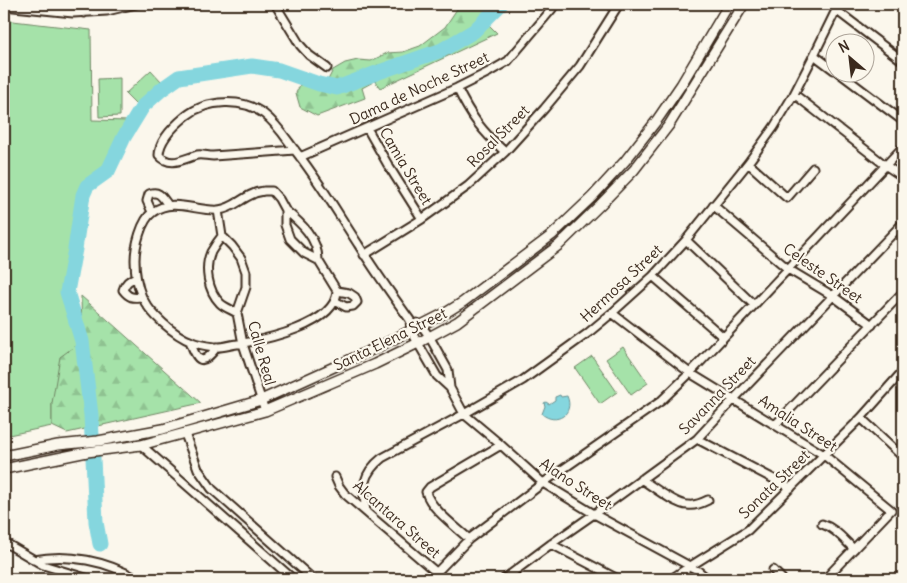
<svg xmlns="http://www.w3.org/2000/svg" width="907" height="583" font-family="Delius,sans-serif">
<defs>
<pattern id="forest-firs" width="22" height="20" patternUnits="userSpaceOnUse" patternTransform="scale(1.25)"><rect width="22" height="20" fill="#a5e2a9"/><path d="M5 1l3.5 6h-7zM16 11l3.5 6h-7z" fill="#8fc291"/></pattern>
</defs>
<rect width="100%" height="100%" fill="#fbf7ec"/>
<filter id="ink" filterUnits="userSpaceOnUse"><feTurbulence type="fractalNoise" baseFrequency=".02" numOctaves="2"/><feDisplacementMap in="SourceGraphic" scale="10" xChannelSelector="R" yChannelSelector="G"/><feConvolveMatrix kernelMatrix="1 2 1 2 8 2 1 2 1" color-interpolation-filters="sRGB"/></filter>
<g filter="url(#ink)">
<path fill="#a5e2a9" stroke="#708664" d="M4,20L91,30L92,120L129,121L103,169L87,186L83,195L67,292L82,341L52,403V426L4,436Z
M151,70L162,82L137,106L125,94Z
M120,78V116L99,117L98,79Z
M623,347L648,383L631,395L606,359Z
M592,356L617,392L600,404L575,368Z"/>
<path fill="url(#forest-firs)" stroke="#708664" d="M463,4H508L489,25L497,33L380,88L375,81L362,88L365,98L317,116L300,107L296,93L301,83L328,80L333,70L345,63L358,60L371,61L387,53L403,52L420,46L445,27L457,9Z
M81,296L201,403L67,433L52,426V403L60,357L82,341Z"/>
<path fill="#85d6de" stroke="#679191" d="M560,395L561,397L567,396C575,414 556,426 542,414L545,406L544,403L546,402L549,404L555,400V397Z"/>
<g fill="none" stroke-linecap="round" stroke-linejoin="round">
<path stroke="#85d6de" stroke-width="15" d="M100,544L96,522L91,415L82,341L67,292L75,249L83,195L87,186L108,171L124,137L143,106L162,89L179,77L252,66L279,70L319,84L337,88L379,72L442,50L474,31L501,4"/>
<defs>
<path id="minor" d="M275,4L300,45L309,55L327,68
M4,6L73,13L107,11L136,4
M836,10L903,61
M84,13L86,4
M814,55L834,70
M838,72L903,121
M457,88C471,117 482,131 505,152
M794,94L885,165L903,177
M367,128L388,165L422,219
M295,150L213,156C208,156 202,154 197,155C183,159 170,168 159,155C159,140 175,125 186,116C207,99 243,98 264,114C277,124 285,137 294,149C318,179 337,212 358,244C374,270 392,295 410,320L411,331L437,376L450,388
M300,157L457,88L489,72L508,61L552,9L555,4
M748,163L787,198L813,168
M264,191H272L279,199L285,210V225L290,239L304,253L318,260L337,291C336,325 264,340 237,344C229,345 221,348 214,347C207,346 199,345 192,342C174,335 150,314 142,297C137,285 135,273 135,260C135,247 141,220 153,212C173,197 197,212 219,210C234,208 240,199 253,194C256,192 260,192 264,191Z
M713,205L788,269L833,296L872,325
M218,210L222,236
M285,210C301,223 318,238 318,260
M152,212L147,201L149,194C159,190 162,197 168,205
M686,240L754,305
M364,255L422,219L468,186L505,152L544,109L580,66L619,4
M653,276L723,337
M136,277C129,280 125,283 123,290C129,298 133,298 142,297
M335,301L346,307L353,306L357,302L355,297L349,293L337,291
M237,313C232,310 224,307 220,303C208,291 204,268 211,252C214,247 218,241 222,236L232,246L241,258L246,272V287L237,313L243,344L265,411
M612,313L690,373L824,455L891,510L825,579
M417,323L421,325L429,336L448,370L450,388L464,414L501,445L543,483L594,514L697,570L708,579
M190,341C197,362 202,367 217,347
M861,418L903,457
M776,424L903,292
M185,434L198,469L212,489L313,579
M697,439L791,488
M141,445L293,579
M335,477L339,486L345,494L444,579
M641,479C652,486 676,505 688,505C695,506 702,503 708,500
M366,511C362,487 362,474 382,458L464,414L523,380L588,333L612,313L653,276L686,240L748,163L774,127L794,94L814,55L839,4
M822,524C835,528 844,540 854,549
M469,539C456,527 430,508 426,492L430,487L501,445
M4,542L43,565L89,579
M551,544L618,579
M34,560C68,553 107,561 137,579
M773,570L782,579
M437,572L469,539L543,483L661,401L690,373L903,147
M511,574L517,579
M504,579L551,544L594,514L697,439L734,399L903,223
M671,579L689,567L748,530L861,418L903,371"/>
<path id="tertiary" d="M4,456L58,445L98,441L163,429L261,400L378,347L447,312L463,302L552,235L592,197L625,161L657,120L681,85L729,4
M4,469L87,452L141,445L265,411L375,364L418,343L457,322L510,282L559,245L600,205L634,170L669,125L744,4"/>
</defs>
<use href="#minor" stroke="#3b2a1e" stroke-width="11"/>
<use href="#tertiary" stroke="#3b2a1e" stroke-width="12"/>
<use href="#minor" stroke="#fbf7ec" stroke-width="7"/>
<use href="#tertiary" stroke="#fbf7ec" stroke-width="9"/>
</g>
</g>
<g text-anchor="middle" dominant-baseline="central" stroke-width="4.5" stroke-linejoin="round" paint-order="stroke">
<g font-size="15" fill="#3b2a1e" stroke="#fbf7ec">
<text transform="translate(419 88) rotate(-25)">Dama de Noche Street</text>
<text transform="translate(498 136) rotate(-45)">Rosal Street</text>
<text transform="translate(406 166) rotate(59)">Camia Street</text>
<text transform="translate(823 273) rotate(35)">Celeste Street</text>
<text transform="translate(621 283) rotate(-43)">Hermosa Street</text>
<text transform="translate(390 339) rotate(-26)">Santa Elena Street</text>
<text transform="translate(262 353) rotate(74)">Calle Real</text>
<text transform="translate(717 395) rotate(-46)">Savanna Street</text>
<text transform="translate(798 423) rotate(33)">Amalia Street</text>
<text transform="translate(576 484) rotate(33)">Alano Street</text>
<text transform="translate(774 484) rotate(-44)">Sonata Street</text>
<text transform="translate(397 519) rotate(41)">Alcantara Street</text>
</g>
</g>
<rect width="907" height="583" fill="none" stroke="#fbf7ec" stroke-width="20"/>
<rect x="10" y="10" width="887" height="563" fill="none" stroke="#3b2a1e" stroke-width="2" filter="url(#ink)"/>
<g transform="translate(850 58) rotate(332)"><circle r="24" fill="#fbf7ec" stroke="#aea59a"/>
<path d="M0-4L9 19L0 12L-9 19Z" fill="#3b2a1e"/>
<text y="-8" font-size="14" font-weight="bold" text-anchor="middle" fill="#3b2a1e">N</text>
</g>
</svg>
